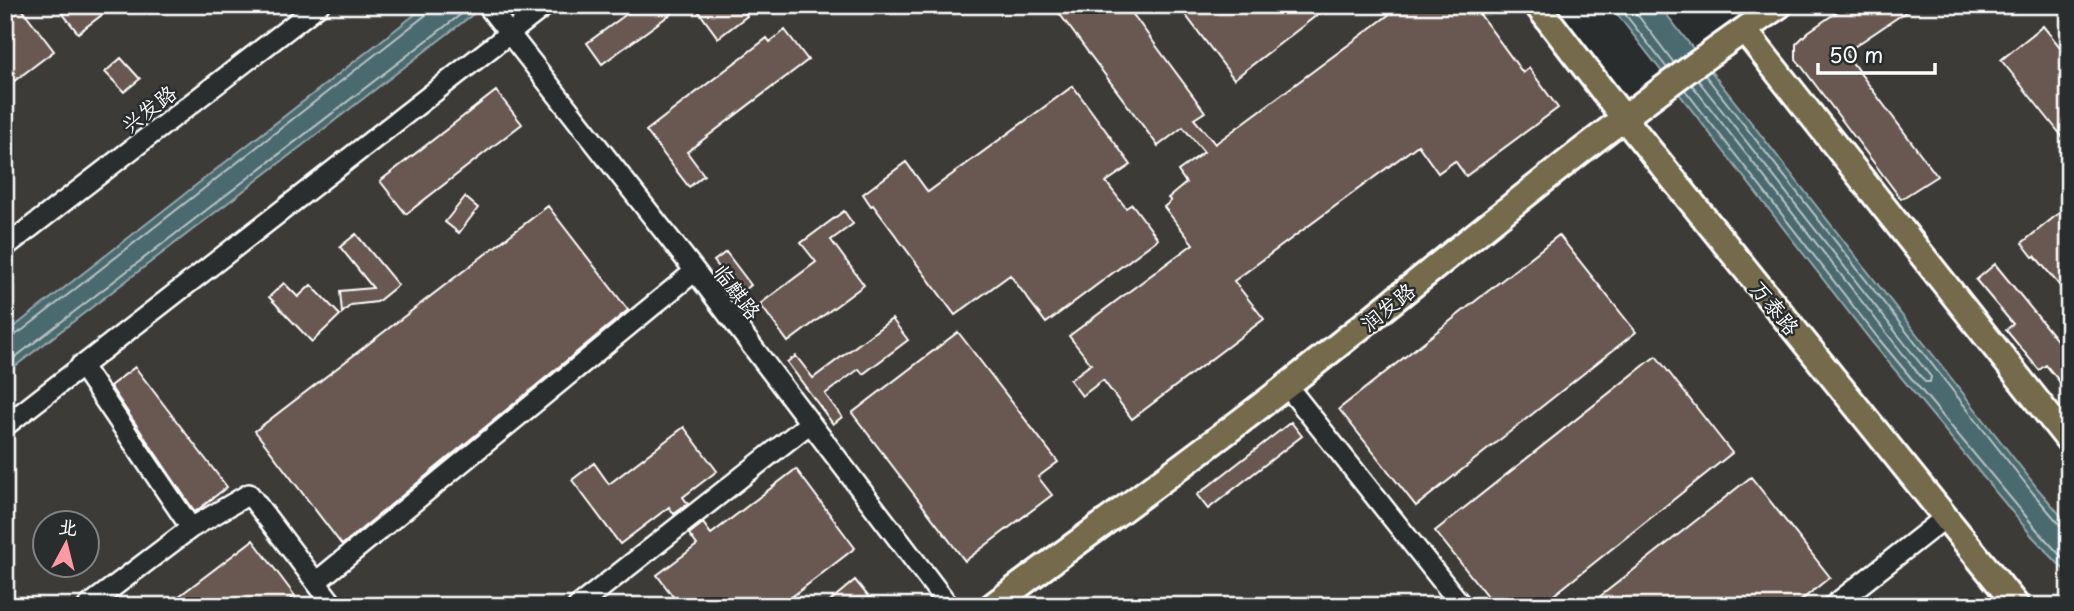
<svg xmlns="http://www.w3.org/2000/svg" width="2074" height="611" font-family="'Playpen Sans','LXGW WenKai TC',sans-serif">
<rect width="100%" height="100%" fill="#2a2d2e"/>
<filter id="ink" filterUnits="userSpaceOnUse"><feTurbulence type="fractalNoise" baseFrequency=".0143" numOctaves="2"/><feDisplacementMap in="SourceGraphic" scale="14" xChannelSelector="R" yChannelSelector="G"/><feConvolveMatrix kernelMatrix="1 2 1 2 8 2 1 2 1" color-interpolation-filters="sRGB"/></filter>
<g filter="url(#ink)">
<path fill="#3d3a38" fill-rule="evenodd" d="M5,5H1537L1623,117L1780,5H2069V606H5ZM46,524H88V566H46Z"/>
<path fill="#4c6a6f" stroke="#94a6a9" stroke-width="2" d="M427,5H485L5,374V334Z
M1610,5H1659L2038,489L2069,525V575L2032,536L1872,342Z"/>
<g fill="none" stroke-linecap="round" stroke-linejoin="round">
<path stroke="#b7c3c5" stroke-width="2" d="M1618,5L1667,68
M1630,5L1674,63
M1705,75L2033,493L2061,526L2069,528
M1692,85L1925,382H1930L1931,377L1698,80
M1685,90L1878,338L2038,531L2069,565
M5,339L11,338L24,329L427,14L430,5
M5,365L473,5"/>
</g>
<path fill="#695951" stroke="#fff" stroke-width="2" d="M5,5H19L54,51L5,88Z
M56,5H115L78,33Z
M639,5H683L602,64L587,43Z
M694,5H739L747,16L718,38Z
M1053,5H1126L1205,112L1194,119L1215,144L1402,5H1473L1523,73L1529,68L1558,108L1466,176L1455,161L1438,173L1418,145L1234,281L1264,319L1132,419L1103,380L1082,396L1070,380L1091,364L1069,336L1193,244L1164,207L1171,201L1168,198L1186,183L1178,171L1204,152L1183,127L1158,146Z
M1178,5H1330L1234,79Z
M1847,5H1916L1845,53L1937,176L1901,199L1796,59V44L1808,32Z
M2043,26L2069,58V145L2001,60Z
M785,30L808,60L687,152L704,175L689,187L646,131L767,38L770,42Z
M121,58L140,79L124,92L105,72Z
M1073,86L1131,165L1106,182L1126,208L1132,204L1158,239L1046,323L1010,275L955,315L873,205L871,206L863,194L906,162L928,192Z
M496,91L522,124L406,214L380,181Z
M465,197L478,208L459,233L445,222Z
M2069,205V297L2035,256L2033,257L2022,243Z
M548,206L628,310L342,545L255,431Z
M844,211L853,224L831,240L864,285L788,342L760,304L816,262L801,243Z
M356,234L398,285L377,302L351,305L342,313L340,291L373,288L340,247Z
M1559,235L1636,332L1416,506L1339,409Z
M726,252L751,285L740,294L714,261Z
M1995,264L2069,355V393L2046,365L2039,370L2006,330L2013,324L1976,280Z
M284,283L298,297L311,285L340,315L312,342L269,297Z
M892,319L908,340L863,374L859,369L825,394L842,417L833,424L787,362L796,356L813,378Z
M958,332L1058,462L1038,477L1052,495L965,561L852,413Z
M1656,356L1732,453L1540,606H1495L1435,531Z
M135,367L227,487L195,512L110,386Z
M1291,422L1302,436L1208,509L1197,495Z
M684,427L717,471L683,497L688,504L674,514L669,507L620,544L572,480L594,463L609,484Z
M796,469L855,548L780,606H680L657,575L697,545L689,534L703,523L711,534Z
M1751,477L1830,577L1794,606H1588Z
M253,540L295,596L282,606H166Z
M855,580L876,606H824Z"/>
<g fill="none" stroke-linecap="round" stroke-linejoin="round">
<defs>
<path id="minor" d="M487,5L695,271L949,606
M5,247L319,5
M81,365L191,528L249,494L334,606
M1287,386L1462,606
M5,426L546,5
M316,582L695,271
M88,606L191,528
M578,606L810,423
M1833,606L1946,517"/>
<path id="major" d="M1537,5L1623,117L2017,606
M1744,30L2069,441
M992,606C1091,532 1192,460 1289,384C1452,256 1609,121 1780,5"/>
</defs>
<use href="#minor" stroke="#fff" stroke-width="24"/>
<use href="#major" stroke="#fff" stroke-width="30"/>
<use href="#minor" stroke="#2a2d2e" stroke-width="19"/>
<use href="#major" stroke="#746b4b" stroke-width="24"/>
</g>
</g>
<g text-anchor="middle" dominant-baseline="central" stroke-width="5" stroke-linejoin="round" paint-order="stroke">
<g font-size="21" fill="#fff" stroke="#2a2d2e">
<text transform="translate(148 108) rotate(-38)">兴发路</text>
<text transform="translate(738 291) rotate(53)">临麒路</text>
<text transform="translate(1387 306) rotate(-39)">润发路</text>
<text transform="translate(1776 307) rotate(51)">万泰路</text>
</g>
</g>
<rect width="2074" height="611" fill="none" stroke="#2a2d2e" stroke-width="28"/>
<rect x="14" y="14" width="2046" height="583" fill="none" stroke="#fff" stroke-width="2.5" filter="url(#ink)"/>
<g transform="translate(66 544) rotate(7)"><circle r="33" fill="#2a2d2e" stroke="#7f8182" stroke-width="2"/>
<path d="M0-5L12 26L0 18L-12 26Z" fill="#ff9aa2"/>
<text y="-10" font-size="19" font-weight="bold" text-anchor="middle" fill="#ffffff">北</text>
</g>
<path d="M1818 63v10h117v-10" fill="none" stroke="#ffffff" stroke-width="3.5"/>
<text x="1829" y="63" font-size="21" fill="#ffffff" stroke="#2a2d2e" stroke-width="5" paint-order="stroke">50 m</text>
</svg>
